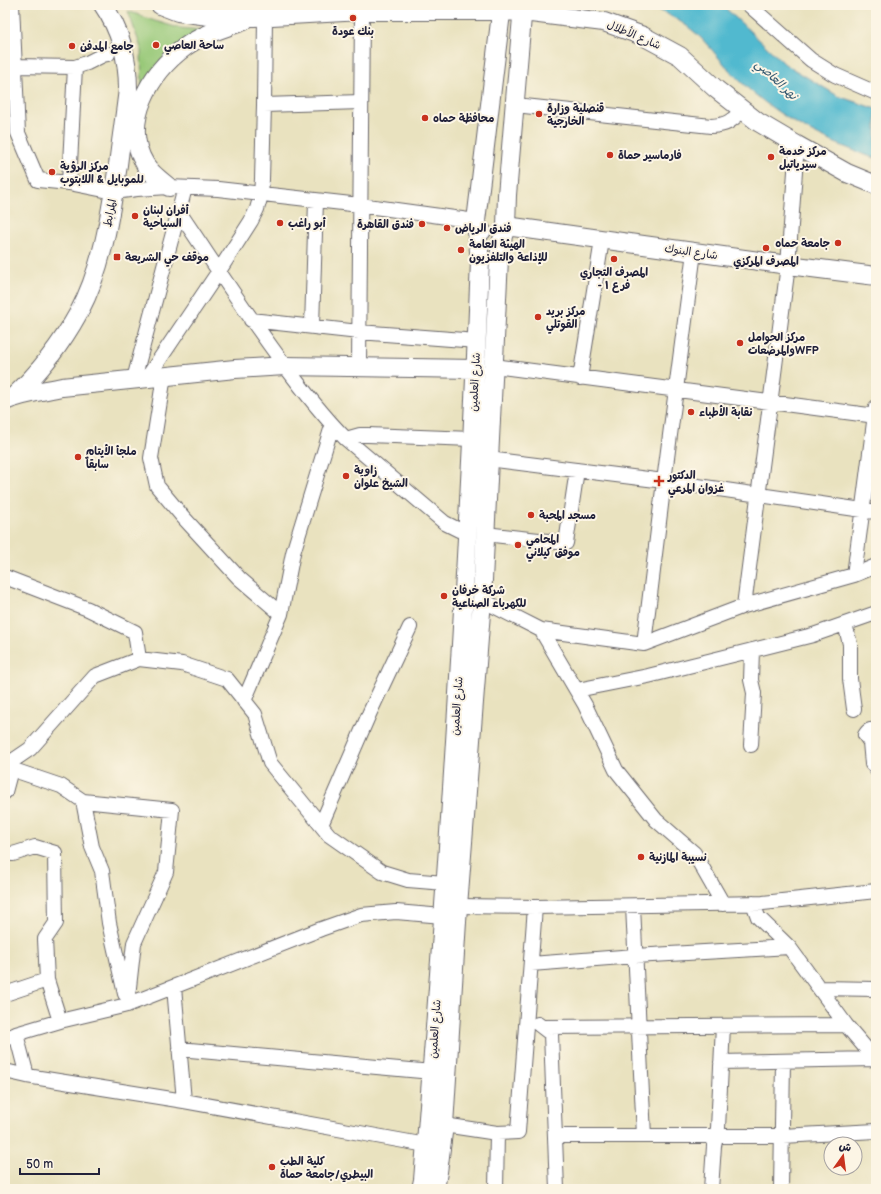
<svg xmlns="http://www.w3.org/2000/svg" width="881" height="1194" font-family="'Balsamiq Sans','Playpen Sans Arabic',sans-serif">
<rect width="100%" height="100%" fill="#fcf5e5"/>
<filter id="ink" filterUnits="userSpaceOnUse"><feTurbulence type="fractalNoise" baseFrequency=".025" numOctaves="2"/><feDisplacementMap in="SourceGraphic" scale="8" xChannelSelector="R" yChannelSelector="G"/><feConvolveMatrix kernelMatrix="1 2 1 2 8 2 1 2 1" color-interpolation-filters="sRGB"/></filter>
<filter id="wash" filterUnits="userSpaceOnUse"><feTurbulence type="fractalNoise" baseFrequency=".012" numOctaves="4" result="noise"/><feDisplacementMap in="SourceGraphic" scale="16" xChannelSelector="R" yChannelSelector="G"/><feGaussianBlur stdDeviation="0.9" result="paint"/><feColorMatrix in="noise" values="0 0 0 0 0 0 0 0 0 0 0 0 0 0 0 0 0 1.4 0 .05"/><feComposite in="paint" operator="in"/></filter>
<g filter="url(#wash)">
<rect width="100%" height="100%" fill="#e9e2bf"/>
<path fill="#99c979" stroke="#5e765a" d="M128,11L155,21L179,28L216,31L188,41L142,97L141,48Z"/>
<path fill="#51b9cf" stroke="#3a6e85" d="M647,5H722L785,64L838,96L876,109V158C867,156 859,153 850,149C810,134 771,111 740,81C726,68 715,52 701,38C686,23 667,13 647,5Z"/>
</g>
<g filter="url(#ink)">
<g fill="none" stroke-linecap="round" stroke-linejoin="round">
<defs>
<path id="minor" d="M12,5L18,133L38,180L69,183L114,192L137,189L169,187L218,189L360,205L476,221
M749,5L811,60L835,75L876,93
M15,66L75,67L69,183
M75,67L87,63L103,55L108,54
M264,105L361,102
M515,105L711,126C728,125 731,121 743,110
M179,212C217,268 253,325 295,379C311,400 327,420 346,439L445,523L459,530L468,531
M251,320L359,332L477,341
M312,326L316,201
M494,366L876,416
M359,367L362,11
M164,376L151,458L157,486L183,517L239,578L281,614
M147,378L219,271L251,221L257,209L261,195L262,179L264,105L265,16
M580,378L602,240
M134,379L185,188
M346,439L360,435H368L472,439
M488,459L664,481L876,512
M485,534L566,543L577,470
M854,575L876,407
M5,577L88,609L135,632L139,659
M482,600L541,630L585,705L616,770L656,820L694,853L723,904
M744,606L788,265L797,145
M845,624L850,644V679L854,709
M541,630L644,644L744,606L854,575L876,566
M644,644L664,481L694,252
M577,690L648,676L813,635L876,613
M244,701L281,614L293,553L332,426
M876,730C870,729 868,730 865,735L870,742L872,764L876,766V769
M751,745L754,693L751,680L752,650
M5,766L30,749L95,676L139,659L182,664L227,679L255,714L270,763L329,835L382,872L408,880L445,883
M5,767L61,786L83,801L172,810L166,872L134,943L127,1005
M5,768L9,777L5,792
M83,801L92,847L102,871L109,923L125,994
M321,825L370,712L410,627
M5,853L13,854L35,847L55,853L56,923L45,939L47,980L5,994
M753,903L758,917L789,947L846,1025L876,1060
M458,906L535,907L763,903L876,891
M633,906L644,1136
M531,964L635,956L789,947
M47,980L60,1021
M174,987L184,1101
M819,988L876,989
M538,1024L551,1034L557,1189
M542,1027L846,1025
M16,1034L27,1076
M5,1039L16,1034L60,1021L127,1005L321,929L361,915L396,912L443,916
M179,1049L432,1072
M721,1062L875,1059
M5,1071L27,1076L184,1101L426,1145
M444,1125L497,1133L518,1132L535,907
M555,1136H782L876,1131
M496,1189L497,1133
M711,1189L714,1146L718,1128L723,1026
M781,1189L783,1061"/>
<path id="major" d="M160,5L178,12L209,16L254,17L362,11H501L523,12L604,22L643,36L680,56L716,89L758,122L797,145L847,173L876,185
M169,187C160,180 151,174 145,164C120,122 151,72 185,47C203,34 224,28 244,21
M506,226L788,265L876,276
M482,231L477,226L476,221L502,5
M12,398C39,373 61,345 79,312C103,267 110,215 118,165C121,140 125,115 128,89C128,59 121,31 103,5
M5,401C23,393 43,391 62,387L235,369L285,366L476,369
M421,1189L423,1180C448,874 468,567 480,261L476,221
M435,1189L438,1172L444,1125L458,906L482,600L499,259L501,243L506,226L507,195L523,5"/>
</defs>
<use href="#minor" stroke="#686569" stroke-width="16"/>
<use href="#major" stroke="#686569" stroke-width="20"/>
<use href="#minor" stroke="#fff" stroke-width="14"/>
<use href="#major" stroke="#fff" stroke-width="18"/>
</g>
</g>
<g fill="#c8321e" stroke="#fcf5e5" stroke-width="1.5">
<circle cx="353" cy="18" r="4"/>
<circle cx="156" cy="45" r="4"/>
<circle cx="72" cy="46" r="4"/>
<circle cx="539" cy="114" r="4"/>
<circle cx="425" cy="118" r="4"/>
<circle cx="610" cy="155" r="4"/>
<circle cx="771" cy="157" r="4"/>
<circle cx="52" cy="172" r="4"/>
<circle cx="135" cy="216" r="4"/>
<circle cx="280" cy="223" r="4"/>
<circle cx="422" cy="224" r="4"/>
<circle cx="447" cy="228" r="4"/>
<circle cx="838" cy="243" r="4"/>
<circle cx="766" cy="248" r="4"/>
<circle cx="461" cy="250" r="4"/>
<rect x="113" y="253" width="8" height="8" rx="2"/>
<circle cx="614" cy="259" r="4"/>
<circle cx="538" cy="317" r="4"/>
<circle cx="740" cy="343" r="4"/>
<circle cx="691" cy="412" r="4"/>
<circle cx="78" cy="457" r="4"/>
<circle cx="346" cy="476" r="4"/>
<path d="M657 475h4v4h4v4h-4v4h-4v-4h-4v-4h4z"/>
<circle cx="531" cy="515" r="4"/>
<circle cx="518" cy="545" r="4"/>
<circle cx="444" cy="596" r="4"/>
<circle cx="641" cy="857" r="4"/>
<circle cx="272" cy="1167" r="4"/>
</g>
<g text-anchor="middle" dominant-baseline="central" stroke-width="4" stroke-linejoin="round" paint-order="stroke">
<g font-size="11" font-weight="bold" fill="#22223b" stroke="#fcf5e5" text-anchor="start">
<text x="353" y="31" text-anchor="middle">بنك عودة</text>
<text x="164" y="45">ساحة العاصي</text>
<text x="80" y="46">جامع المدفن</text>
<text x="547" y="108">قنصلية وزارة<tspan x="547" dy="13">الخارجية</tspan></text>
<text x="433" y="118">محافظة حماه</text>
<text x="779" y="151">مركز خدمة<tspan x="779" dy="13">سيرياتيل</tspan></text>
<text x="618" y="155">فارماسير حماة</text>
<text x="60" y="166">مركز الرؤية<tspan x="60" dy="13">للموبايل &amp; اللابتوب</tspan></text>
<text x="143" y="210">أفران لبنان<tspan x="143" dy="13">السياحية</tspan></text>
<text x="288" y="223">أبو راغب</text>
<text x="414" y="224" text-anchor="end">فندق القاهرة</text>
<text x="455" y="228">فندق الرياض</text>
<text x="830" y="243" text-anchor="end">جامعة حماه</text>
<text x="469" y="244">الهيئة العامة<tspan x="469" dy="13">للإذاعة والتلفزيون</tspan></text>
<text x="125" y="257">موقف حي الشريعة</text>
<text x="766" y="261" text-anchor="middle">المصرف المركزي</text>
<text x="614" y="272" text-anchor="middle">المصرف التجاري<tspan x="614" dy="13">- فرع ١</tspan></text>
<text x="546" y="311">مركز بريد<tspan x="546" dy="13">القوتلي</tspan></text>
<text x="748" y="337">مركز الحوامل<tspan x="748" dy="13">والمرضعاتWFP</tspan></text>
<text x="699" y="412">نقابة الأطباء</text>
<text x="86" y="451">ملجأ الأيتام<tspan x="86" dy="13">سابقاً</tspan></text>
<text x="354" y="470">زاوية<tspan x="354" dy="13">الشيخ علوان</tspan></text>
<text x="668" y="475">الدكتور<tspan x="668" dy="13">غزوان المرعي</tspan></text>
<text x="539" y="515">مسجد المحبة</text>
<text x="526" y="539">المحامي<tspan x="526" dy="13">موفق كيلاني</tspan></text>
<text x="452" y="590">شركة خرفان<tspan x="452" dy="13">للكهرباء الصناعية</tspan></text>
<text x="649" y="857">نسيبة المازنية</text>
<text x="280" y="1161">كلية الطب<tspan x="280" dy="13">البيطري/جامعة حماة</tspan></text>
</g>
<g font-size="11" fill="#22223b" stroke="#fcf5e5">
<text transform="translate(634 35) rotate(23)">شارع الأطلال</text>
<text transform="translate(110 213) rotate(-79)">المرابط</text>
<text transform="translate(691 252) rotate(8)">شارع البنوك</text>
<text transform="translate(475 382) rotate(-87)">شارع العلمين</text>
<text transform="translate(457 706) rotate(-86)">شارع العلمين</text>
<text transform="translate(435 1029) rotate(-86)">شارع العلمين</text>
</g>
<g font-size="12" font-style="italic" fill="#32576f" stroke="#fcf5e5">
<text transform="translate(776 80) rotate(43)">نهر العاصي</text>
</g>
</g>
<rect width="881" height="1194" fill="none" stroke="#fcf5e5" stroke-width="20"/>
<g transform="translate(843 1156) rotate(14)"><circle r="19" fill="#fcf5e5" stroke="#a5a1a1"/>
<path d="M0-3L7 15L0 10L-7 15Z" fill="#c8321e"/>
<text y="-6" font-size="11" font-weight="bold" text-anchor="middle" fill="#22223b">ش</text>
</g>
<path d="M20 1168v6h79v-6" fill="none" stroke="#22223b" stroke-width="2"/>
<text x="26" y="1168" font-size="12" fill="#22223b" stroke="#fcf5e5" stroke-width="3" paint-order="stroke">50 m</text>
</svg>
